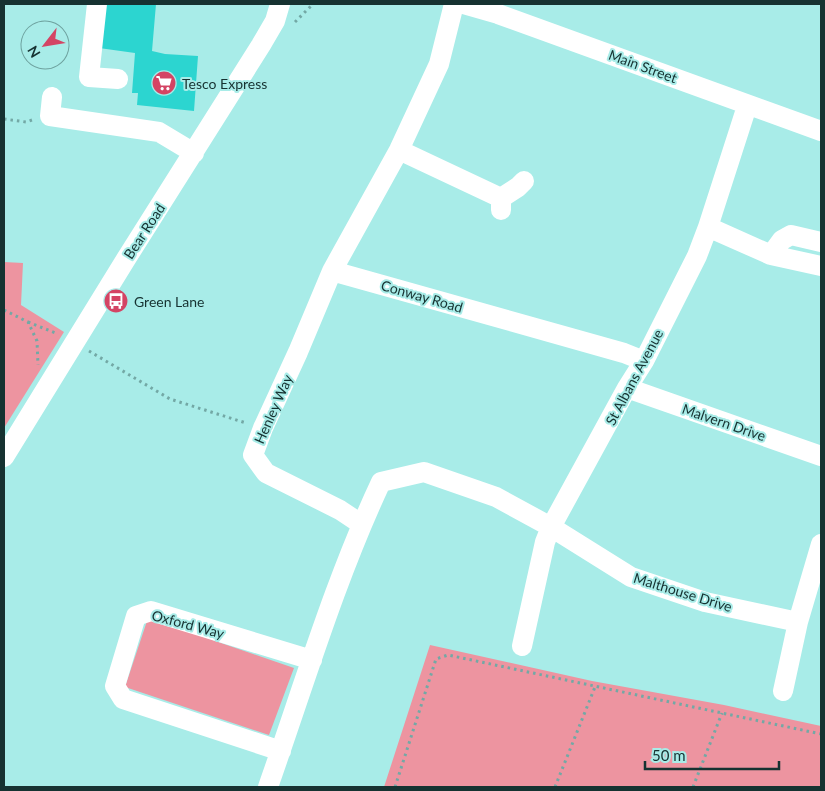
<svg xmlns="http://www.w3.org/2000/svg" width="825" height="791" font-family="Lato,sans-serif">
<rect width="100%" height="100%" fill="#a8ece8"/>
<path fill="#ed94a0" d="M4,262L23,263L21,305L64,332L4,428Z
M148,618L294,668L269,735L125,687Z
M430,645L592,681L724,705L821,726V787H384Z"/>
<path fill="#2cd5d0" d="M105,4H156L152,51L165,54L198,56L194,111L137,105L138,93H132L135,53L99,48Z"/>
<g fill="none" stroke-linecap="round" stroke-linejoin="round">
<path stroke="#73a8a5" stroke-width="3" stroke-dasharray="2.5 4" stroke-linecap="butt" d="M295,22L313,4
M4,119L26,122L32,120
M4,310L28,322L37,341L38,365
M28,322L58,334
M89,351L170,399L246,423
M395,787L436,659L448,655L821,734
M555,787L595,687
M693,787L722,713"/>
<path stroke="#fff" stroke-width="20" d="M97,4L89,77L118,79
M454,4L439,64L399,150L332,271L624,353L644,361
M463,4L498,14L821,131
M52,97L50,116L159,132L194,153
M399,150L501,198
M501,210V198L518,187L524,181
M708,227L771,255L821,266
M771,255L782,240L791,235L821,242
M332,271L298,352L263,428L253,455L266,473L340,510L361,524
M627,388L821,456
M4,457L126,259L261,45L275,21L280,4
M522,646L545,542L551,527L627,388L644,361L697,256L708,227L747,106
M783,691L798,622L821,544
M281,751L123,699L115,686L136,616L151,611L312,660
M268,787C304,685 335,580 381,482L424,472L496,497L551,527L631,577L705,602L798,622"/>
</g>
<defs>
<symbol id="supermarket-disc" viewBox="-11 -11 22 22"><circle r="9.5" fill="#d44464" stroke="#a8ece8"/><path d="M-6-5.5h2.5l.6 2H6L4.5 2H-2.5L-4.4-4H-6ZM-1.5 3.2a1.3 1.3 0 1 0 .1 0ZM3 3.2a1.3 1.3 0 1 0 .1 0Z" fill="#fff"/></symbol>
<symbol id="bus-disc" viewBox="-11 -11 22 22"><circle r="9.5" fill="#d44464" stroke="#a8ece8"/><path d="M-5-6H5V4H4V6H2V4H-2V6H-4V4H-5ZM-3.5-4V0h7V-4ZM-3.5 1.2v1.5H-2V1.2ZM2 1.2v1.5H3.5V1.2Z" fill="#fff"/></symbol>
</defs>
<g fill-rule="evenodd">
<use href="#supermarket-disc" x="150" y="69" width="28" height="28"/>
<use href="#bus-disc" x="102" y="287" width="28" height="28"/>
</g>
<g text-anchor="middle" dominant-baseline="central" stroke-width="4" stroke-linejoin="round" paint-order="stroke">
<g font-size="14" fill="#163231" stroke="#a8ece8">
<text transform="translate(643 66) rotate(20)">Main Street</text>
<text transform="translate(144 231) rotate(-57)">Bear Road</text>
<text transform="translate(422 296) rotate(16)">Conway Road</text>
<text transform="translate(634 377) rotate(-62)">St Albans Avenue</text>
<text transform="translate(273 409) rotate(-66)">Henley Way</text>
<text transform="translate(724 422) rotate(19)">Malvern Drive</text>
<text transform="translate(683 592) rotate(17)">Malthouse Drive</text>
<text transform="translate(188 624) rotate(15)">Oxford Way</text>
</g>
<g font-size="14" fill="#163231" stroke="#a8ece8" text-anchor="start">
<text x="182" y="83">Tesco Express</text>
<text x="134" y="301">Green Lane</text>
</g>
</g>
<rect width="825" height="791" fill="none" stroke="#163231" stroke-width="10"/>
<g transform="translate(45 45) rotate(239)"><circle r="24" fill="#a8ece8" stroke="#6ea29f"/>
<path d="M0-4L9 19L0 12L-9 19Z" fill="#d44464"/>
<text y="-8" font-size="14" font-weight="bold" text-anchor="middle" fill="#163231">N</text>
</g>
<path d="M645 761v8h134v-8" fill="none" stroke="#163231" stroke-width="2.5"/>
<text x="652" y="761" font-size="15" fill="#163231" stroke="#a8ece8" stroke-width="4" paint-order="stroke">50 m</text>
</svg>
